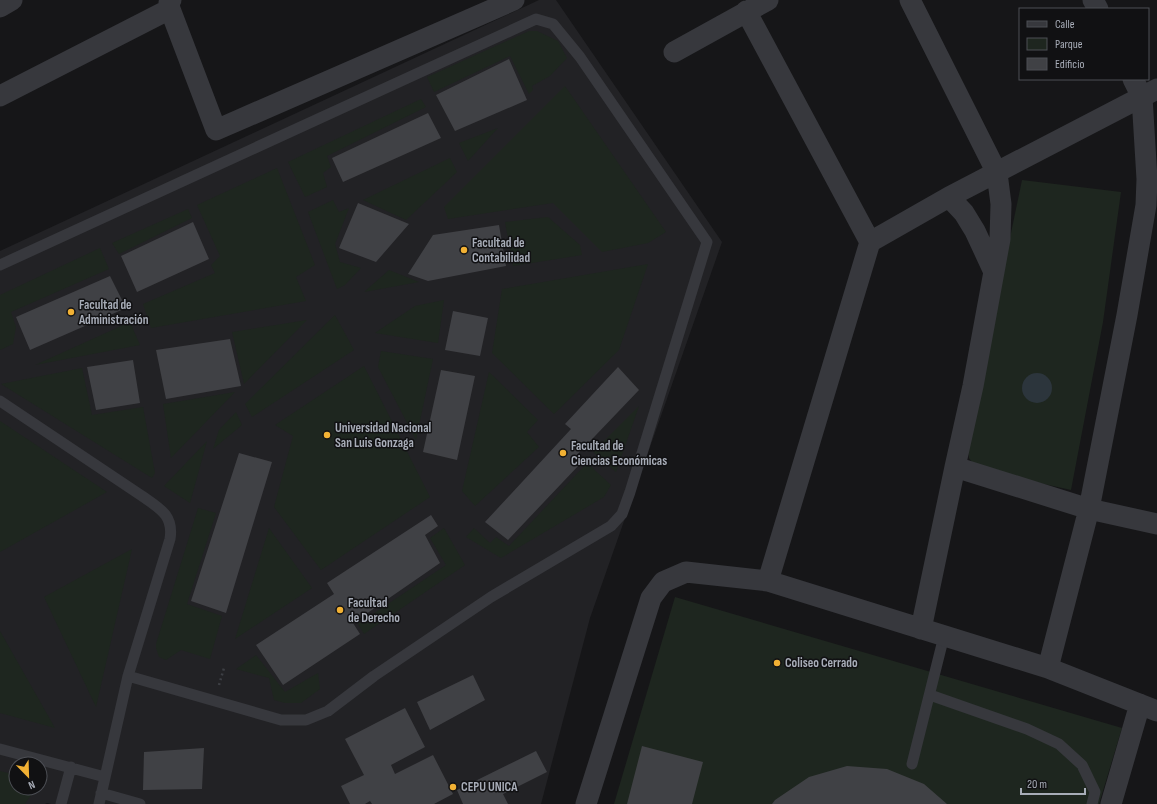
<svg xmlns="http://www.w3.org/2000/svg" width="1157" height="804" font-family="'Sofia Sans Condensed',sans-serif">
<rect width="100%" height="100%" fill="#161618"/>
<path fill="#222225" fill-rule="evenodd" d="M539,0H556L722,242L590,618L541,804H51L47,803L45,804H0V251ZM16,764H40V788H16Z"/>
<path fill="#1e261f" d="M529,31H537L558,41L567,58L550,76L532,86L533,90L529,94L510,56L434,92L427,77Z
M565,86L666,232L648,243L602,252L553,203L448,219L444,207Z
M421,99L426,107L327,156L331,167L323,173L327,187L305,197L288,162Z
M498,128L468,161L459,143Z
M450,158L457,172L406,220L363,200Z
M277,168L315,265L296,277L306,301L151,328L143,304L215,273L211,265L220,256L197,205Z
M1022,180L1121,192L1103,322L1071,490L977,469L969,458L967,445Z
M333,200L339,212L349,208L335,244L340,262L361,268L345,285L337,289L308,212Z
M188,209L192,218L119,254L112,243Z
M548,217L580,245L582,255L513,266L505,222Z
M100,248L109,269L11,312L16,327L13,344L0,350V295Z
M648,264L619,350L554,414L492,353L502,289Z
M389,270L419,282L364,292Z
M444,300L438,343L375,333L415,306Z
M335,315L354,350L252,417L245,404Z
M307,320L244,384L232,332Z
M130,322L140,345L35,365Z
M381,351L433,359L416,440L378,367Z
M364,366L430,497L321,570L274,507L293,436L275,425Z
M82,368L92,415L143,407L155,473L152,478L1,384Z
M489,372L538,420L527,432L539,447L475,506L462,491Z
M235,392L171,458L163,404Z
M639,406L616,472L593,452Z
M236,412L242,425L213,449L219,430Z
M0,421L107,492L0,552Z
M207,441L190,503L164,486Z
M587,463L611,485L604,497L501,558L466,537L474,528L490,543L496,537L509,546Z
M198,508L216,513L187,604L222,616L210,659L181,650L166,660L159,657L156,648V644Z
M269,528L312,588L235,639Z
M444,528L465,565L364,634L358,624L446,565L430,538Z
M132,549L96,707L44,597Z
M675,597L1122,728L1099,804H614Z
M0,631L55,728L0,713Z
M256,655L285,692L318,673L320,689L301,703H285L274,700L269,678L236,669Z
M0,771L16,775V788H36L25,804H0Z"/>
<path fill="#2c353c" d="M1022 388a15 15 0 1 1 30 0a15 15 0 1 1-30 0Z"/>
<path fill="#404145" d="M509,59L527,100L455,131L436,95Z
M428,113L441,138L343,182L332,158Z
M358,203L409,224L376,262L339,248Z
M193,222L209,259L137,292L121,256Z
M499,225L506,266L428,281L408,274L433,235Z
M110,276L126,308L30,350L16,317Z
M453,311L488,318L480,356L445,350Z
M230,339L241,386L166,399L156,350Z
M133,360L140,403L96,410L87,367Z
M618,367L639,390L574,458L580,464L508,540L485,522L571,429L565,424Z
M441,370L475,376L457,460L423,452Z
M239,453L272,462L226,613L191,601Z
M431,515L438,526L425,535L440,563L353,623L360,634L283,685L256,645L334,594L327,583Z
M473,675L485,700L430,730L417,702Z
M405,708L425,747L391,765L395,774L433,755L453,794L434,804H372L370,801L365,804H350L341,786L364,775L345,739Z
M642,746L703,762L692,804H627Z
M204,748L202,789L143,790L144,752Z
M536,751L547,772L503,794L508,804H463L457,790Z
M847,766L887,769L924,784L947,804H772L775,800L809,777Z"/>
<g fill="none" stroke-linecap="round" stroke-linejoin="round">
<path stroke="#3d3f44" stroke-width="2.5" stroke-dasharray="2 3" stroke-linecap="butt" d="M219,685L224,668"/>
<path stroke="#37383d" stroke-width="11" d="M0,265L536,19L553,24L580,57L707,242L630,492L622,514L611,526L491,597L374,676L328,711L306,720H281L128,676
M0,401L142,496C159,508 174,515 170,539L128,676L99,804
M930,695L1027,729L1059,744L1082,765L1095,792L1092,804
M0,749L105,777
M912,764L944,636
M101,793L140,804
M61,804L71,767"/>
<path stroke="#37383d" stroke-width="21" d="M171,0L169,3L170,9L216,130L514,0
M910,0L997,173L1001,204L1000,239L973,386L955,467L921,629
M1093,0L1098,9
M0,7L12,0
M746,11L870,242L768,581
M674,52L768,0
M0,96L170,9
M949,197L964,213L975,231L994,272
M870,242L949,197L1157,89
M955,467L1089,509L1157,524
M1048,668L1089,509L1127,315L1146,205L1147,179L1142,97L1133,79
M586,804L651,598L663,582L686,572L768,581L1048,668L1157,711
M1111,804L1140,704"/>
</g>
<g fill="#f2b134" stroke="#111113" stroke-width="1.5">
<circle cx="464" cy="250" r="4"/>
<circle cx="71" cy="312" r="4"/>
<circle cx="327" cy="435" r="4"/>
<circle cx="563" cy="453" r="4"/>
<circle cx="340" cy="610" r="4"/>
<circle cx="777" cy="663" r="4"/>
<circle cx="453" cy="787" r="4"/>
</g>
<g text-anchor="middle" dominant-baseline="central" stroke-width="3" stroke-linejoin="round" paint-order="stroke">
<g font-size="13" font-weight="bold" fill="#a8adb8" stroke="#111113" text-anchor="start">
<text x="472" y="243">Facultad de<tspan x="472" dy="15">Contabilidad</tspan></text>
<text x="79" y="305">Facultad de<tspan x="79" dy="15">Administración</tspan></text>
<text x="335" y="428">Universidad Nacional<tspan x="335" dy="15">San Luis Gonzaga</tspan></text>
<text x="571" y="446">Facultad de<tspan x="571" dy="15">Ciencias Económicas</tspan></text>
<text x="348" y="603">Facultad<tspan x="348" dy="15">de Derecho</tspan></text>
<text x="785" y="663">Coliseo Cerrado</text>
<text x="461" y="787">CEPU UNICA</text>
</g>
</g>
<rect x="1019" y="8" width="130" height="72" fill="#111113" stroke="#4d4f55"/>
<rect x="1027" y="21" width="20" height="6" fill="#37383d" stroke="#4d4f55"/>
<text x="1055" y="28" font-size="12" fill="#a8adb8">Calle</text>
<rect x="1027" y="38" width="20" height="12" fill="#1e261f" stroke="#4d4f55"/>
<text x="1055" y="48" font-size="12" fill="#a8adb8">Parque</text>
<rect x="1027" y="58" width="20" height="12" fill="#404145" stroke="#4d4f55"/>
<text x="1055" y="68" font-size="12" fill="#a8adb8">Edificio</text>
<g transform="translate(28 776) rotate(157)"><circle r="19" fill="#111113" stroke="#4d4f55"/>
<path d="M0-3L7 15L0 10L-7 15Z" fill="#f2b134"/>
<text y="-6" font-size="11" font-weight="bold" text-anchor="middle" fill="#a8adb8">N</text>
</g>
<path d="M1021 788v6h64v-6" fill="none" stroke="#a8adb8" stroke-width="2"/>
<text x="1027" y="788" font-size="12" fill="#a8adb8" stroke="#111113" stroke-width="3" paint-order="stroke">20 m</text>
</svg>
